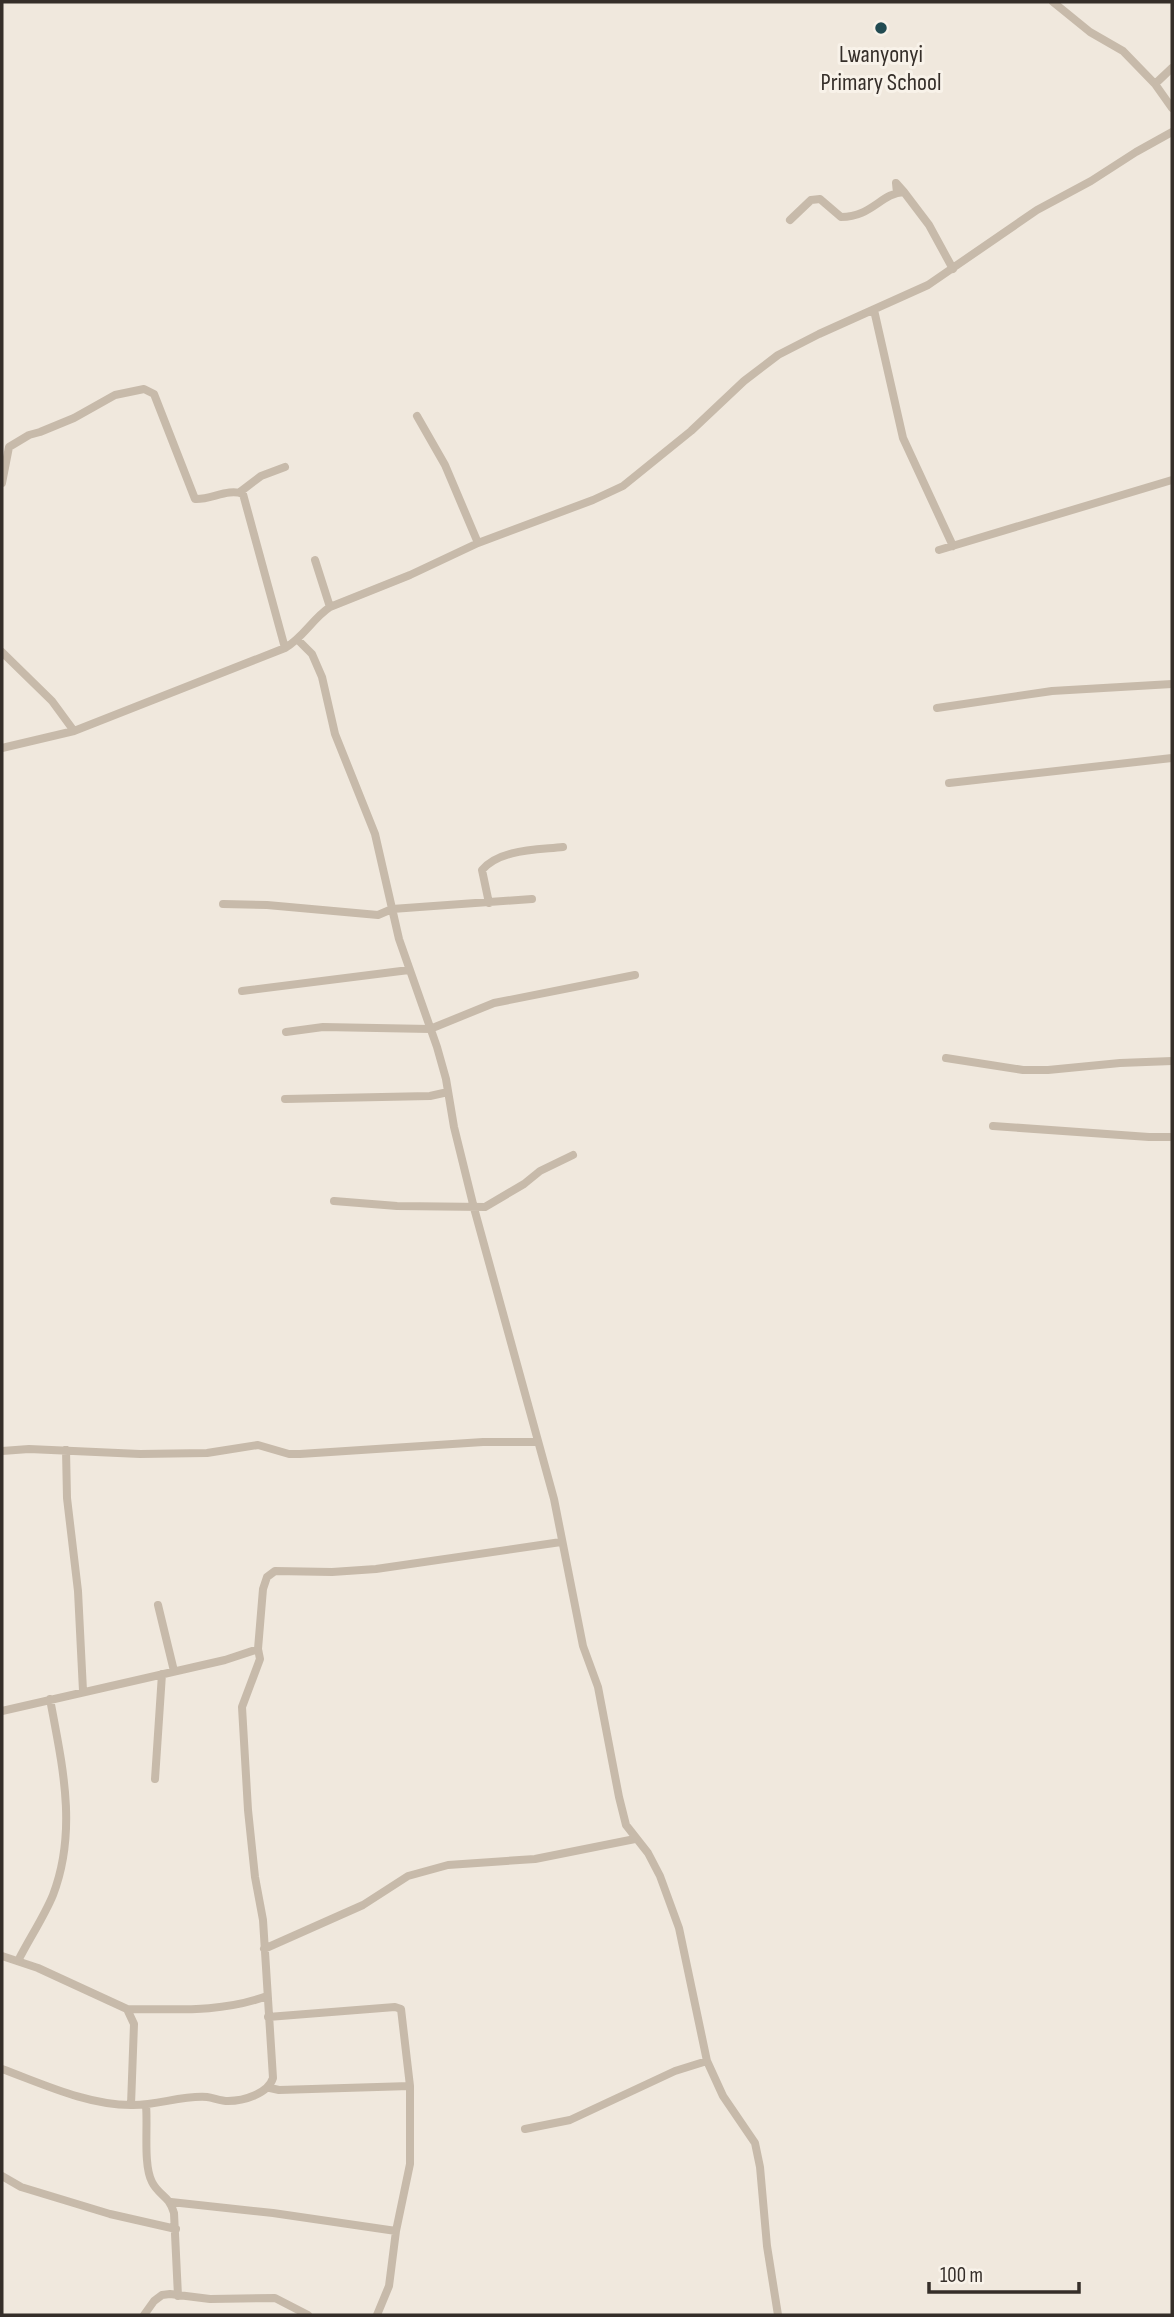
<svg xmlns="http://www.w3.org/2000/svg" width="1174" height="2317" font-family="'Sofia Sans Condensed',sans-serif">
<rect width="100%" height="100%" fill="#f0e8dd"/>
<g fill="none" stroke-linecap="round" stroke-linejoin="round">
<path stroke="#c7baaa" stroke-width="8" d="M1053,2L1090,32L1123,51L1155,84L1172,108
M1155,84L1172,68
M897,193L896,183L904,192
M790,220L811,200L820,199L841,217C872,217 881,193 904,192L929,225L953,269
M874,310L903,438L953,546
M417,416L445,465L478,543
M2,483L9,447L29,435L40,432L74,418L115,395L144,389L154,394L195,499C211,500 228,488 243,494L285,648
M240,492L261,476L285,467
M939,550L1172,480
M315,560L330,607
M298,640L312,654L322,677L335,734L375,834L399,939L437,1047L446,1079L454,1127L474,1208L554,1499L583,1646L598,1687L619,1797L626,1825L648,1853L660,1876L679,1928L707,2061L723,2096L755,2143L760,2167L767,2246L778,2315
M2,652L52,701L74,731
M937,708L1052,691L1172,684
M2,748L74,731L285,648C304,637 312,619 330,607L410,575L478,543L593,500L623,486L691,431L744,381L778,355L819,334L928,285L1037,210L1091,181L1136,152L1172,132
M949,783L1172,758
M489,903L482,870C500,849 537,850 563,847
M223,904L267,905L378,915L392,909L532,899
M242,991L409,970
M286,1032L323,1027L430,1029L494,1003L635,975
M946,1058L1023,1070H1048L1120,1063L1172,1061
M285,1099L430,1096L448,1092
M993,1126L1149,1137H1172
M334,1201L397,1206L485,1207L524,1184L540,1171L573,1155
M66,1450L67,1498L78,1591L83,1691
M2,1451L29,1449L140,1454L207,1453L258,1445L289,1454H300L483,1442H538
M158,1605L174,1671
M2,1711L225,1660L258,1649
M155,1779L162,1674
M264,1949L363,1905L408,1876L448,1865L535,1859L635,1839
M2,1956L38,1968L127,2009L134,2024L131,2105
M18,1961C29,1939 44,1917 53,1895C78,1830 62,1764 50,1699
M127,2009C175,2009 221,2013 267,1996
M268,2017L395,2007L401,2009L410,2086V2164L396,2231L389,2286L377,2315
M2,2069C43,2084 87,2105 131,2105C156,2106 182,2095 207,2097C214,2098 221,2101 228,2101C243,2101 268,2094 273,2078L263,1920L255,1877L248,1810L242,1707L260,1659L258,1649L263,1589L267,1577L275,1571L332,1572L376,1569L561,1542
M270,2085V2088L279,2090L410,2086
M146,2105C148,2126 143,2165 152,2182C159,2196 169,2195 174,2213L178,2296
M525,2129L570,2120L675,2071L707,2061
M2,2176L21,2187L110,2214L176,2229
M171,2202L273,2213L396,2231
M144,2315L154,2301L162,2295L170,2294L210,2299L275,2298L308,2315"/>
</g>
<circle fill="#224b52" stroke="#f8f2e9" stroke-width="2.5" cx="881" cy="28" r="7"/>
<g text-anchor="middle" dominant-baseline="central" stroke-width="6" stroke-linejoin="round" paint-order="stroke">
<g font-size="24" fill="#352e29" stroke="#f8f2e9">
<text x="881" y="54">Lwanyonyi<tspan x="881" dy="28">Primary School</tspan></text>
</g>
</g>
<rect width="1174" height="2317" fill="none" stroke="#352e29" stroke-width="7"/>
<path d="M929 2282v10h150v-10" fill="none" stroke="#352e29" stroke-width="3.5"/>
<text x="940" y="2282" font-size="21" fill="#352e29" stroke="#f8f2e9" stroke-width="5" paint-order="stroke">100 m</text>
</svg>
